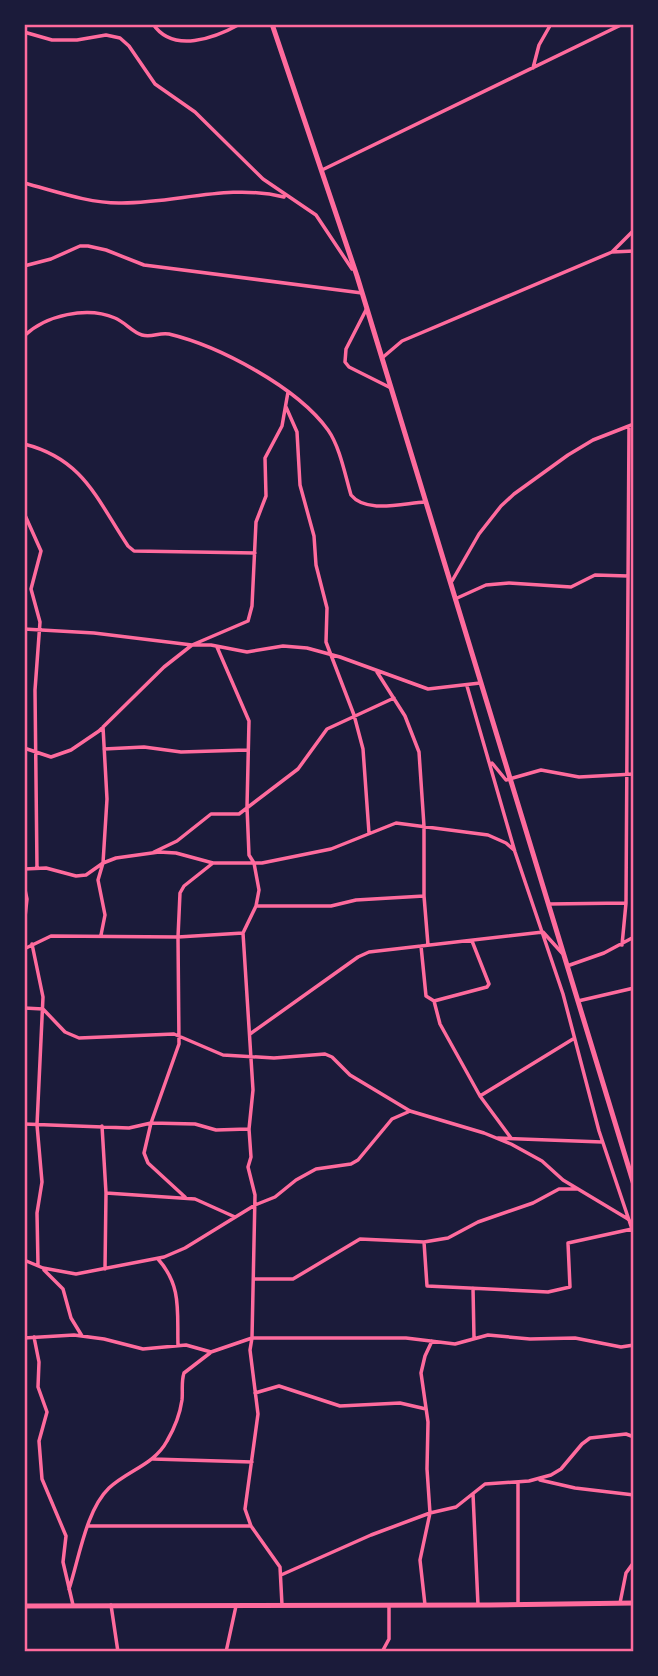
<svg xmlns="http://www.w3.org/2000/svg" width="658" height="1676" font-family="Georgia,serif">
<rect width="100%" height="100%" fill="#1b1b3a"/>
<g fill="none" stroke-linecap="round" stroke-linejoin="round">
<path stroke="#ff6b9d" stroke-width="3.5" d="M153,24C173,54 215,38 240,24
M24,32L52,40H77L106,35L120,38L129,46L155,84L195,112L263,179L316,215L352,269
M533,68L539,45L551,24
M322,170L623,24
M24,183C55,191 88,203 119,203C175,204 228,183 284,197
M612,252L634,230
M24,266L51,259L80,246H88L106,250L144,265L362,293
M367,308L346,349L345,362L349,367L391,388
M24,336C46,315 87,306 115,318C125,322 132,332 142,335C152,338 159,332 169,334C219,346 297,387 328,430C340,447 345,475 351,495C366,514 404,503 425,502
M382,358L402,341L612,252L634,251
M286,407L297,432L300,485L314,536L316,565L327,608L326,642L354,715L363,749L369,833
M24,444C84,459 97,500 128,546L134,551L255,553
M24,513L41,551L31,589L40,622L35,690L37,868
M452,581L479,534L501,506L514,494L568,455L593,440L634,424
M455,599L486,585L509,583L571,587L595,575L628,576
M24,629L94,633L192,645L248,621L252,606L256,522L266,496L265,458L282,426L288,392
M217,647L249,721L247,807L249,855L254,863L259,890L256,906L243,933L253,1090L249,1129L251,1157L248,1167L255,1195L252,1338L250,1350L258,1414L245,1509L251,1526L280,1567L282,1605
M377,672L405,716L419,752L424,826V896L428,945
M467,686L515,852L563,994L599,1131L634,1235
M24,748L51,757L71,750L99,731L164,667L192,645H211L247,652L283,646L307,648L340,657L428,689L480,683
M104,749L144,747L181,752L247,750
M492,763L506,780L541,770L579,777L634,774
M154,852L177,841L211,814H239L298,769L327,729L394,698
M24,869L46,868L76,876L86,875L103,863L116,858L159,852L176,853L213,863H262L331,849L396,823L488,835L506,843L514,850
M24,885L27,899L24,926
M549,904L626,903
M256,906H331L356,900L424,896
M101,935L105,915L98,880L103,863L107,799L103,727
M32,944L43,997L37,1125L42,1182L37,1213L38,1265
M622,945L626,903L629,426
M421,946L426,996L434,1001L440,1024L480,1096L511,1138
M24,949L51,936L178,937L243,933
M567,966L604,953L634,937
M434,1001L487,987L489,984L472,941
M578,1001L634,988
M24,1008L43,1009L65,1032L79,1038L174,1034L223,1055L274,1058L325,1054L332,1057L350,1075L410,1111L484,1133L511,1144L542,1161L563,1180L628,1219L634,1226
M250,1034L358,957L369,952L543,932L562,953
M480,1096L573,1039
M24,1124L129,1128L151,1123L195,1124L216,1130L248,1129
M102,1126L106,1193L105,1269
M498,1138L602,1142
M106,1193L195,1199L235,1217
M185,1197L148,1163L144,1153L151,1123L179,1044L178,937L180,893L184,886L213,863
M424,1242L427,1286L548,1292L570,1287L568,1243L632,1229
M158,1259C182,1286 177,1311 178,1345
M24,1260L43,1268L76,1274L164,1257L185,1248L255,1205L275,1197L296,1180L316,1169L351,1164L358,1160L392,1119L408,1112
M44,1270L63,1289L71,1318L82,1336
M254,1279H293L360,1239L424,1242L448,1238L478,1222L533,1203L559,1189H577
M473,1288L474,1338
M34,1337L39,1362L38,1387L47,1412L39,1441L42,1479L66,1536L63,1562L73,1605
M24,1338L74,1335L104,1339L143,1349L186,1345L211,1352L252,1338H406L455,1344L488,1335L530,1339L575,1338L621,1347L634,1345
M255,1393L279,1386L340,1406L400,1403L426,1409
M153,1459L252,1462
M540,1480L575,1488L634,1495
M518,1483V1605
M473,1494L478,1605
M88,1526H251
M281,1575L371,1535L430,1513L456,1507L485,1484L529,1481L551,1475L561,1469L582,1444L590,1438L626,1434L634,1437
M69,1589C79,1559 86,1510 109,1488C128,1470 154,1465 167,1441C174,1429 180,1414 182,1400C183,1391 181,1382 184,1373L210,1353
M620,1603L626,1573L634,1562
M111,1605L118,1652
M425,1605L420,1560L430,1513L427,1469L428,1422L421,1373L425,1356L432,1341
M226,1652L236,1606
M382,1652L389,1639V1606"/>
<path stroke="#ff6b9d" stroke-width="5" d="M272,24L357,276L634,1185
M24,1606L490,1605L634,1603"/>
</g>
<rect width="658" height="1676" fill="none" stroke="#1b1b3a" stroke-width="52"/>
<rect x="26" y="26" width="606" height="1624" fill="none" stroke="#ff6b9d" stroke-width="2.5"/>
</svg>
